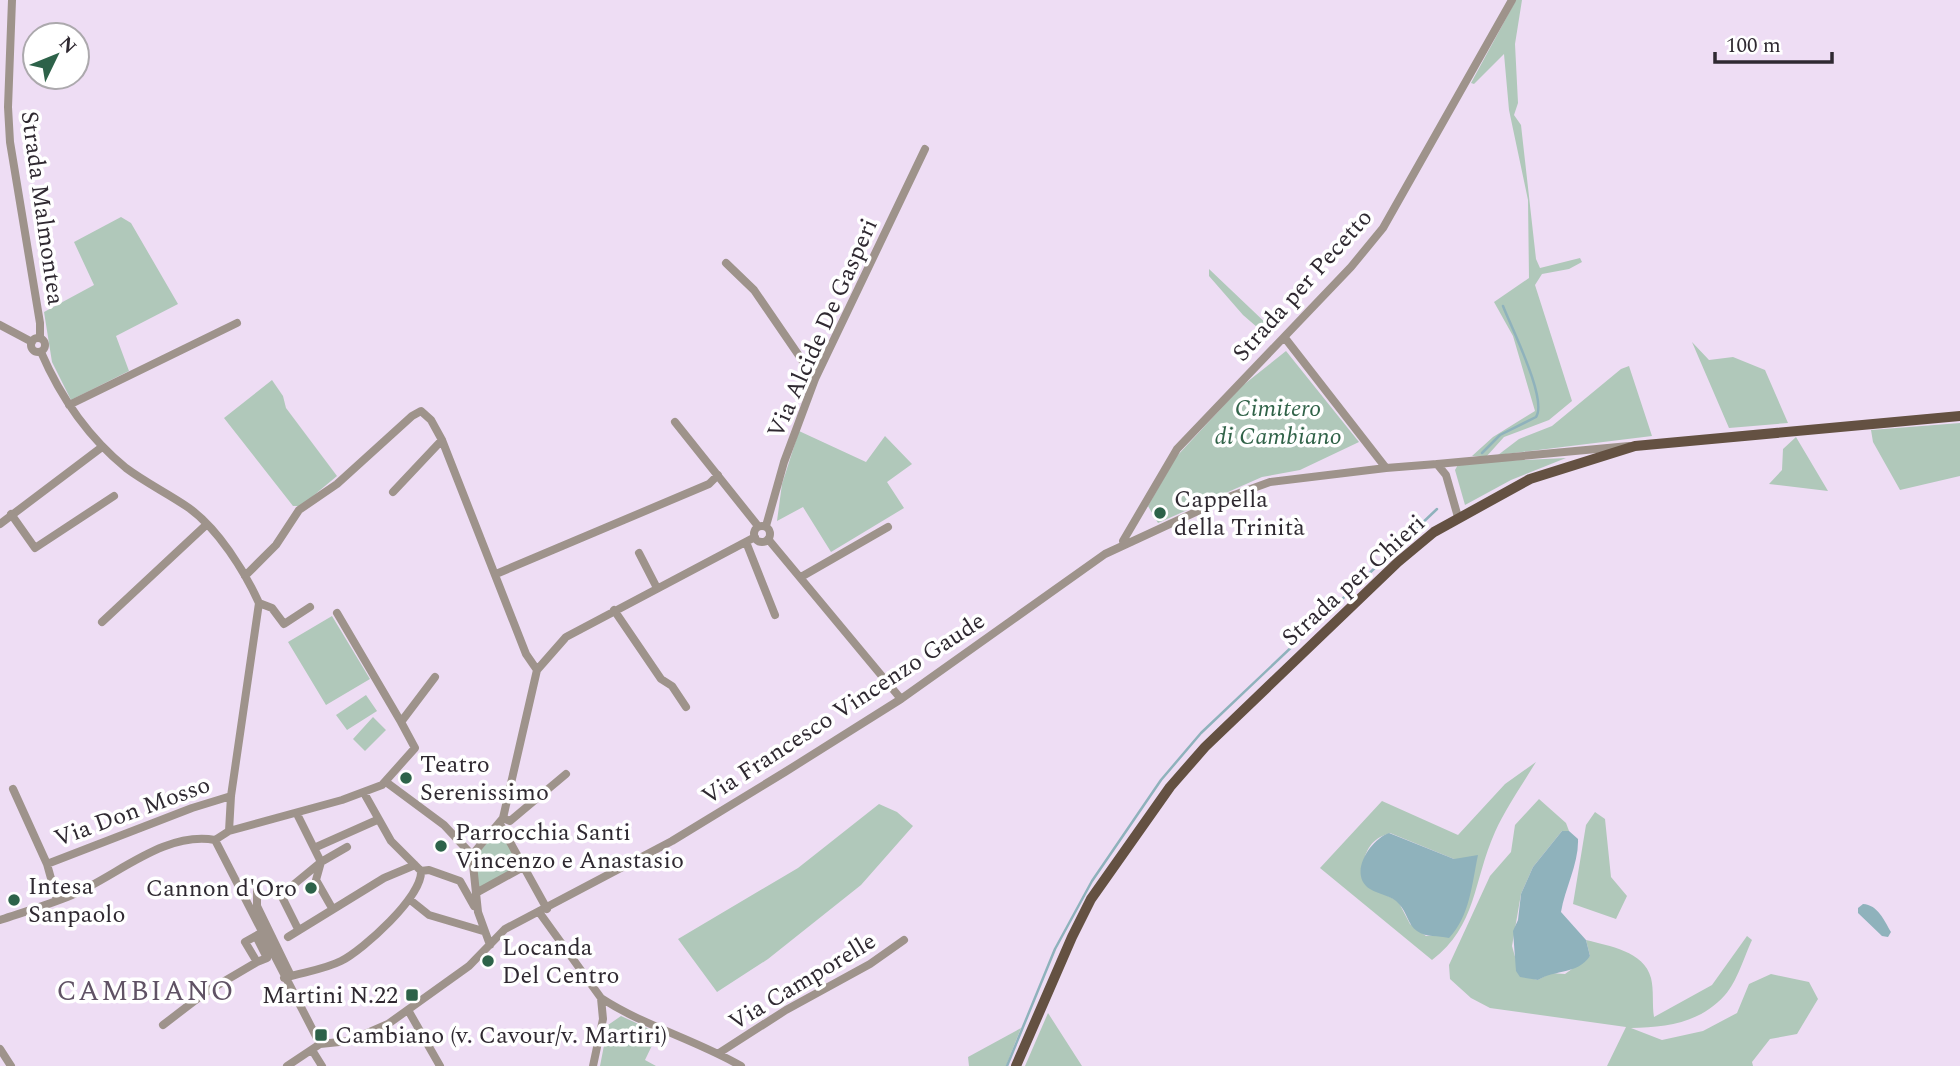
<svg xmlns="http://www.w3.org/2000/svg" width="1960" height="1066" viewBox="0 0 1960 1066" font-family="Spectral,serif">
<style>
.green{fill:#b0c8ba;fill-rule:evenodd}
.water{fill:#8fb2bc}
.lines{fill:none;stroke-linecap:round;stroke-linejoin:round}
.stream{stroke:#8fb2bc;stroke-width:2.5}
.minor{stroke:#9e938b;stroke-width:8}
.major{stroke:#645142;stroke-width:10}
.poi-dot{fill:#2d6249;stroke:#fff;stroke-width:2.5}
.labels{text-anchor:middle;stroke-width:7;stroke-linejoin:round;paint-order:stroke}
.street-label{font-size:24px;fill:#2f2931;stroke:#fff}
.park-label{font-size:24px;font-style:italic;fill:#306248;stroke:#fff}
.poi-label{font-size:24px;fill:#2f2931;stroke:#fff;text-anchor:start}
.quarter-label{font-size:28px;letter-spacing:2px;fill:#605265;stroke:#fff}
</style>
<rect width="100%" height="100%" fill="#eeddf4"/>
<!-- green -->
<path class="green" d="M1516,0H1522L1515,44L1518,103L1514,115L1521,125L1536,259L1540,268L1580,258L1582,262L1569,269L1542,274L1535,285L1572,401L1549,420L1504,437L1486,457L1472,456L1493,437L1535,411L1513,336L1494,302L1529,278L1528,200L1509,110L1504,54L1474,84L1471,83Z
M121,217L131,223L178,304L116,336L129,371L71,400L52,362L44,312L94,285L74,242Z
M1209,269L1271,328L1265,334L1243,315L1209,276Z
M1692,342L1709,360L1733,357L1765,370L1788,423L1729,428Z
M1286,351L1359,442L1300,470L1262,477L1158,523L1148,506L1176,457L1242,386Z
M1629,366L1652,436L1498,455L1519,439L1552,426L1621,369Z
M272,380L283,396L286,408L337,476L301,506H293L224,418Z
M1960,423V476L1900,490L1873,442L1871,430Z
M799,431L866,462L885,436L912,464L887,482L904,508L831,552L803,507L777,521L782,484Z
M1796,437L1828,491L1769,484L1782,470L1783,449Z
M1566,458L1511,480L1465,505L1455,470L1459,463Z
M332,616L370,679L326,705L288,642Z
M366,695L377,711L347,730L336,715Z
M373,717L386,730L365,751L353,739Z
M1536,762C1522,785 1506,808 1495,832C1473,881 1477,926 1432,960L1320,868L1382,801L1458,835L1505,784ZM1390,833L1454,859L1438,935L1426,936L1410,924L1398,901L1386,895L1362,868C1366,849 1371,839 1390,833Z
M1539,799L1566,823L1569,831H1562L1533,867L1521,894L1512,946L1517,964L1526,977L1538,980L1550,973L1565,974L1590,956L1586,940C1609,946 1644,951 1651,978C1654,990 1652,1005 1654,1017L1712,985L1747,936L1752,940C1744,957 1737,982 1725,995C1699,1024 1665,1027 1631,1028L1662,1040L1703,1031L1737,1013L1749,984L1771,974L1809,982L1818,999L1797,1034L1770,1039L1752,1062L1753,1066H1607L1626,1027L1490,1008L1471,998L1450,979L1449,965L1490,876L1511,852L1515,825Z
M879,804L897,812L913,826L861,885L768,959L717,992L678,939L798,868Z
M1595,812L1605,819L1611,877L1627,896L1616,919L1573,904L1586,825Z
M501,828L524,865L478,890L475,856Z
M1048,1013L1082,1066H1025Z
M621,1016L658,1033L645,1060L656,1066H600L608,1025Z
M1021,1028L1006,1066H969L968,1057Z"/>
<!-- water -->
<path class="water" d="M1562,831H1569L1578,839C1579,863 1565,888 1561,912L1586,940L1590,956C1577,975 1556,969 1538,980L1520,977L1516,971L1513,931L1518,920L1521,894L1533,867Z
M1389,833L1454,859L1478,855C1472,883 1470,916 1449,938C1438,935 1427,938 1417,931C1408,925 1407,912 1399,904C1392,895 1379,895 1370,889C1347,874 1371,839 1389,833Z
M1863,904C1878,905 1884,920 1891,932L1888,937L1882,936L1858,913V908Z"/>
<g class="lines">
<!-- stream -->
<path class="stream" d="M1482,453L1500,435L1536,417C1548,400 1511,327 1503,306
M1007,1066L1055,949L1092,881L1161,780L1201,733L1437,509"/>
<!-- minor -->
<path class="minor" d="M12,0L8,107L10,142L40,323V338
M726,263L754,290L815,379
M0,325L32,342
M31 345a7 7 0 1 1 14 0a7 7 0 1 1-14 0Z
M1285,338L1386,468L1437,464L1446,475L1458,517
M41,352C60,396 88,437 126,468C146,483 169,494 189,508C218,529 244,570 259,603L231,796L229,831L215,840
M69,405L237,323
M675,422L758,526
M1437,464L1629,446
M393,492L442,440
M11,514L35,548L114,496
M0,524L102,447
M754 534a8 8 0 1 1 16 0a8 8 0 1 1-16 0Z
M766,526L784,462L815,379L925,149
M768,539L901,699
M746,542L775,615
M1124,545L1123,541L1177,449L1351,267L1383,228L1512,0
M639,553L657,588
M496,574L709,484L718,475
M245,576L276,545L299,510L337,484L412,416L421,411L431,420L442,440L526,654L537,670
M801,577L888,527
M259,603L272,608L284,624L310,607
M614,610L661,679L672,686L686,707
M337,613L401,722
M102,622L206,525
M386,782L444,825L472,855
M13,789L47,864L57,900
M297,814L321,862L316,880L332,908
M503,818L510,821L566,774
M500,824L547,909
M229,831L342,800L382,785L415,748L401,722L435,677
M215,840L320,1044
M314,848L377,820
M47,864L192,808L231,796
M421,871L429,870L460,881L474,906
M257,889V906L291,976
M476,893L525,866
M409,899L429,915L483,931
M539,912L601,998L603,1019L593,1066
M0,920C24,912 48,905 72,895C117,876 164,831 215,840
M298,929L281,895L321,862L347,847
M256,936L267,958L257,962L245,942L261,933
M288,937L384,878L415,865
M490,945L478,912L472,855L503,818L537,670L566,637L755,537
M284,978C303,972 323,970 341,961C363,950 423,896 421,871L391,841L364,793
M601,998C644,1026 696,1040 741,1066
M408,1010L440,1066
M163,1025L206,992L257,962
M320,1044L349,1041L388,1024L469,966L505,929L672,841L785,772L901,699L1105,554L1226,498L1270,482L1386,468
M0,1049L11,1066
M312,1050L322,1066
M719,1053L786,1010L870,964L904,940
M287,1066L320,1044"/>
<!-- major -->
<path class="major" d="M1016,1066L1072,937L1091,899L1170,787L1205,747L1398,562L1434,532L1530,479L1635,446L1960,416"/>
</g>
<!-- markers -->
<g class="poi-dot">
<circle cx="1160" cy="513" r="7"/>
<circle cx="406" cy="778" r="7"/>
<circle cx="441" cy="846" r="7"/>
<circle cx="311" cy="888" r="7"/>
<circle cx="14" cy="900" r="7"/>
<circle cx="488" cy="961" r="7"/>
<rect x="405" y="988" width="14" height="14" rx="3.5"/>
<rect x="314" y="1028" width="14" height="14" rx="3.5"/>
</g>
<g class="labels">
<!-- street labels -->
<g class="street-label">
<text transform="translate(43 208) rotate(82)" y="8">Strada Malmontea</text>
<text transform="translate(1302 285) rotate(-48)" y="8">Strada per Pecetto</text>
<text transform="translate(822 328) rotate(-66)" y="8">Via Alcide De Gasperi</text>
<text transform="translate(1353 580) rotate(-42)" y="8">Strada per Chieri</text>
<text transform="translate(843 708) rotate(-33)" y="8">Via Francesco Vincenzo Gaude</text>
<text transform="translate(132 811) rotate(-20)" y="8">Via Don Mosso</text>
<text transform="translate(802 981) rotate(-31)" y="8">Via Camporelle</text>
</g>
<!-- park labels -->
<g class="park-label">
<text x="1278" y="416">Cimitero<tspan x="1278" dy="28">di Cambiano</tspan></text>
</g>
<!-- poi labels -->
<g class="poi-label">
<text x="1174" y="507">Cappella<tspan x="1174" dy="28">della Trinità</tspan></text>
<text x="420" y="772">Teatro<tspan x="420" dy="28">Serenissimo</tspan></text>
<text x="455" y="840">Parrocchia Santi<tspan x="455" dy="28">Vincenzo e Anastasio</tspan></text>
<text x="28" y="894">Intesa<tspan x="28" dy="28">Sanpaolo</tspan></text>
<text x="297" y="896" text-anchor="end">Cannon d'Oro</text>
<text x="502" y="955">Locanda<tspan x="502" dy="28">Del Centro</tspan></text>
<text x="398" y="1003" text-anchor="end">Martini N.22</text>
<text x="335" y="1043">Cambiano (v. Cavour/v. Martiri)</text>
</g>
<!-- quarter labels -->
<g class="quarter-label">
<text x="146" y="1000">CAMBIANO</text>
</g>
</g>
<!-- north arrow -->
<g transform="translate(56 56) rotate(47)"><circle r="33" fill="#ffffff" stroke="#aca9ad" stroke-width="2"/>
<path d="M0-5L12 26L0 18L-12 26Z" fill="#2d6249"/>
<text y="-10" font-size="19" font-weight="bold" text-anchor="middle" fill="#2f2931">N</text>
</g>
<!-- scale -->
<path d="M1715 52v10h117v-10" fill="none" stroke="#2f2931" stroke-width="3.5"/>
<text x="1726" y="52" font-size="21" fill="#2f2931" stroke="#ffffff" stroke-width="5" paint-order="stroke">100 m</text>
</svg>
